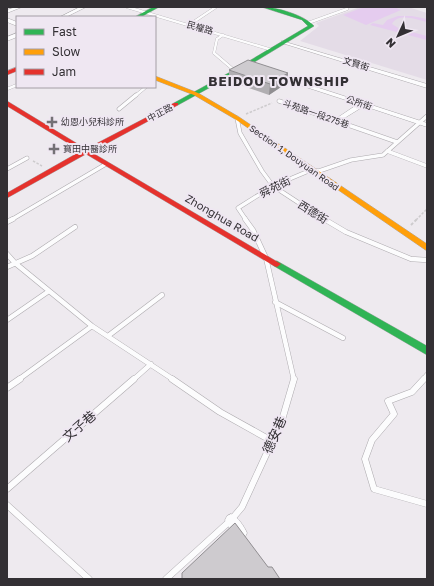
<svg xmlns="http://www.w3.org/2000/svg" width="434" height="586" viewBox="0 0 434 586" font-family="'Golos Text','Noto Sans TC',sans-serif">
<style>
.built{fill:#e4dce7}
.green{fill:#e5ccef}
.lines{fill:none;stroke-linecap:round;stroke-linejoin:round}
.lane-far3-casing{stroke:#adaaae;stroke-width:3}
.lane-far2-casing{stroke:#adaaae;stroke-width:4.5}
.lane-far1-casing{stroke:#adaaae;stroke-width:5.5}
.lane-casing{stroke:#adaaae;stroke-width:7}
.street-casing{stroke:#adaaae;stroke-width:1}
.fast-casing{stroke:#adaaae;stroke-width:1}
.slow-casing{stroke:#adaaae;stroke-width:1}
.jam-casing{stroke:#adaaae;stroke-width:1}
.path-far1{stroke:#cdcbcd;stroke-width:1.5;stroke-dasharray:2.5 1.5;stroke-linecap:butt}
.path{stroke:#cdcbcd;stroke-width:2;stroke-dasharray:3 2;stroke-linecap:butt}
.lane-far3{stroke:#fcfcfd;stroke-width:2.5}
.lane-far2{stroke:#fcfcfd;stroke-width:3.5}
.lane-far1{stroke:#fcfcfd;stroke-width:4.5}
.lane{stroke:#fcfcfd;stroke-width:6}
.street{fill:#fcfcfd;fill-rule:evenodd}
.fast{fill:#30b455;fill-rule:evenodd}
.slow{fill:#ff9f0a;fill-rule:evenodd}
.jam{fill:#e5322d;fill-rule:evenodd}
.wall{fill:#b1afb2}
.shaded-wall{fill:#908e91}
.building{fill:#cecbcf;stroke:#908e91}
.poi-dot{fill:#747175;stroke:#efe7f2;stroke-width:1.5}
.labels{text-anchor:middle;stroke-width:4;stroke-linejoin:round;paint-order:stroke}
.far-street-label{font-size:9px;fill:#333034;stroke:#efe7f2}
.far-poi-label{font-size:9px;fill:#333034;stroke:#efe7f2;text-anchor:start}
.street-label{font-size:11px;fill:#333034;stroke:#efe7f2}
.far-district-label{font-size:13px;font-weight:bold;letter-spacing:1px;fill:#333034;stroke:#efe7f2}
.near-street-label{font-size:13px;fill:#333034;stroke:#efe7f2}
</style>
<rect width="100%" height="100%" fill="#eeeaef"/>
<!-- built -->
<path class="built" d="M360,7H408L427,13V80L300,41L319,26L316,23Z"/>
<!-- green -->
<path class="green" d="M364,7H394L401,10L366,25L343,15Z
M398,16H412L427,19V22C417,20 398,12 392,24L400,29L427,36V40L370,25L373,23L383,25L387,20Z"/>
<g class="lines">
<defs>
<path id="lane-far3" d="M127,7L272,50
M308,23L347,9
M189,25L216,7
M223,35L217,39L214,53L235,71
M7,89L17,85
M135,96L146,87"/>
<path id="lane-far2" d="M279,101L397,142
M119,109L136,95
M237,118L240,133L262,171L273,186L325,220
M387,151L427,166
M7,169L27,158
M11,220L106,164
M246,220L238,208L273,186L311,170L319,171L351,160L383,155L427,116"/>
<path id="lane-far1" d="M245,219L253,230L266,258L294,380
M324,219L346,232L411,259L427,260
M7,222L13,219
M7,254L15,263L92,326L174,380
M7,267L32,256L75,227
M275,302L343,338
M7,320L49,291
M108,336L162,295
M18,380L92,326
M133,380L151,364
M423,380L427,375"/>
<path id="lane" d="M172,379L220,412L272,441
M424,379L412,392L388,401L394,414L372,440L365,459L374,489L427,504
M7,388L20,379
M7,489L134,379
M7,505L89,579
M166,579L231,520L242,507L282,420L294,379"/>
<path id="street" d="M16,7H22L7,13V10Z
M80,7H86L66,17H60Z
M7,18L17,22V26L7,22Z
M17,33V37L7,41V37Z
M282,41L427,84V88L282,43Z
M275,75H279L427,123V127L364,106L338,122H334V120L358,104L275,77Z
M231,514C238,517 244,526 247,533L245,537L241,539C234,536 228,527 225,520L227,516Z"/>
<path id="fast" d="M153,7H159L141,17H135Z
M262,7C277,7 304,15 314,26L238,72L178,105H174V103L234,70L308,26L302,20Z
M277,261L427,346V355L274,266L273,264L274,262Z"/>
<path id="slow" d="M155,76L198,93L239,117L427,244V251L235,119L194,95L155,80Z"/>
<path id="jam" d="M17,67V71L7,75V71Z
M7,101L86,149L174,103H178V105L91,152L281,264L277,267L274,266L86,154L7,198V193L81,151L7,106Z"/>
</defs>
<!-- lane-far3 casing -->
<use href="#lane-far3" class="lane-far3-casing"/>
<!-- lane-far2 casing -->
<use href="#lane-far2" class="lane-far2-casing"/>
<!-- lane-far1 casing -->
<use href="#lane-far1" class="lane-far1-casing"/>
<!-- lane casing -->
<use href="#lane" class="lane-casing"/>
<!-- street casing -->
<use href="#street" class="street-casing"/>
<!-- fast casing -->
<use href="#fast" class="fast-casing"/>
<!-- slow casing -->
<use href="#slow" class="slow-casing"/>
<!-- jam casing -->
<use href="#jam" class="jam-casing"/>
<!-- path-far1 -->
<path class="path-far1" d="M246,114L272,103
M33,161L42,166
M416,220L427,209"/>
<!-- path -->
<path class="path" d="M411,225L417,219"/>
<!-- lane-far3 -->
<use href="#lane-far3" class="lane-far3"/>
<!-- lane-far2 -->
<use href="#lane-far2" class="lane-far2"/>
<!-- lane-far1 -->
<use href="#lane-far1" class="lane-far1"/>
<!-- lane -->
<use href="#lane" class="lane"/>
<!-- street -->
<use href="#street" class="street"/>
<!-- fast -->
<use href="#fast" class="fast"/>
<!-- slow -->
<use href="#slow" class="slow"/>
<!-- jam -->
<use href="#jam" class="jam"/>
</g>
<!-- wall -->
<path class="wall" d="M229,70L288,73L287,83L269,95L229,81Z"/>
<!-- shaded-wall -->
<path class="shaded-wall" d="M288,73L287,83L269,95L270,84Z"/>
<!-- building -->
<path class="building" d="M248,60L288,73L270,84L229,70Z
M235,523L268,567H272L280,579H182V573Z"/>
<!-- markers -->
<g class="poi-dot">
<path d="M50 116h4v4h4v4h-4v4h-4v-4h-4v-4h4z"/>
<path d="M52 143h4v4h4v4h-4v4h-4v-4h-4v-4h4z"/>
</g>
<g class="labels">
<!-- far-street labels -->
<g class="far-street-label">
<text transform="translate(200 28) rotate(16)" y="3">民權路</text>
<text transform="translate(356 64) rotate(17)" y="3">文賢街</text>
<text transform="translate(359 103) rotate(18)" y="3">公所街</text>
<text transform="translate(160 113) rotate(-28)" y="3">中正路</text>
<text transform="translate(316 114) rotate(19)" y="3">斗苑路一段275巷</text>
<text transform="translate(294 158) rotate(35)" y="3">Section 1, Douyuan Road</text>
</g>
<!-- far-poi labels -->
<g class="far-poi-label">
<text x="61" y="125">幼恩小兒科診所</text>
<text x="63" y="152">寶田中醫診所</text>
</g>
<!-- street labels -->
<g class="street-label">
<text transform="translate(275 187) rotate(-27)" y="4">舜苑街</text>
<text transform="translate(313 212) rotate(32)" y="4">西德街</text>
<text transform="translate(222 218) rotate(30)" y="4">Zhonghua Road</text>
</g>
<!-- far-district labels -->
<g class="far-district-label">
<text x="279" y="86">BEIDOU TOWNSHIP</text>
</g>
<!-- near-street labels -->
<g class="near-street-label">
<text transform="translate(79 426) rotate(-41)" y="5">文子巷</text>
<text transform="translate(274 435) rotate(-66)" y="5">德安巷</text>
</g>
</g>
<!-- border -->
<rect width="434" height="586" fill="none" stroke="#333034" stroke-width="16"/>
<!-- legend -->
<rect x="16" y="16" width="140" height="72" fill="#efe7f2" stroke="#a49ea6"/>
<rect x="24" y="29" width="20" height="6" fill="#30b455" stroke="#a49ea6"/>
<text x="52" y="36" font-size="12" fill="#333034">Fast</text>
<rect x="24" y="49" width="20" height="6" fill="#ff9f0a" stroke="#a49ea6"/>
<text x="52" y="56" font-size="12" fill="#333034">Slow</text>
<rect x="24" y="69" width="20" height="6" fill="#e5322d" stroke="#a49ea6"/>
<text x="52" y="76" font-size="12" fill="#333034">Jam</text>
<!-- north arrow -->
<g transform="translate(398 36) rotate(226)" stroke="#efe7f2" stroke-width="3" paint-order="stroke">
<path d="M0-3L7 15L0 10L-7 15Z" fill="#333034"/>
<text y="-6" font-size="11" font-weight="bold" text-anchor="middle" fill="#333034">N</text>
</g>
</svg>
